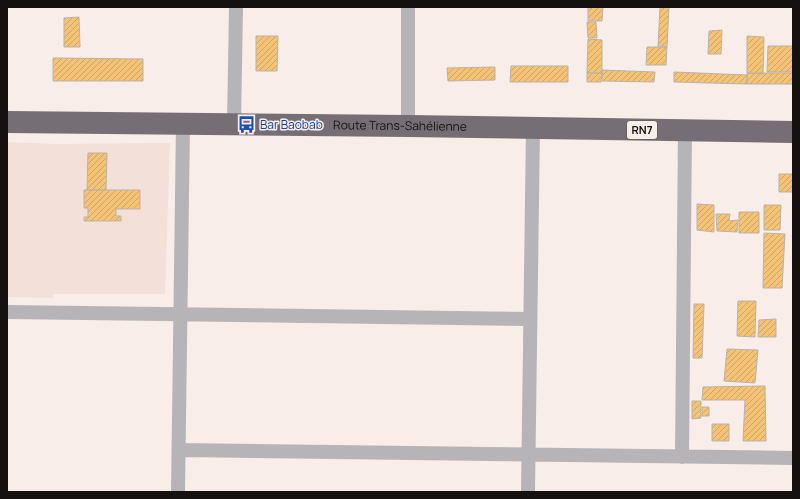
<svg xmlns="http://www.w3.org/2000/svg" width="800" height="499" viewBox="0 0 800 499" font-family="Manrope,sans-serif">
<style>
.built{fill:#f2e0d9}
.building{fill:url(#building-hatch);stroke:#b9b3ab}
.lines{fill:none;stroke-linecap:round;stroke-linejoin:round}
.street{stroke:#b7b4b7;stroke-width:14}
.highway{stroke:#756f75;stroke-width:22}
.labels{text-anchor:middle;stroke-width:3;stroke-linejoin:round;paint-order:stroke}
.shield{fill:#f8ede9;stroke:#595351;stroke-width:1}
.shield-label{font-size:11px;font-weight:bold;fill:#151110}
.transit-label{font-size:12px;fill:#164399;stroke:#f8ede9;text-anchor:start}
.street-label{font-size:12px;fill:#151110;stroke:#f8ede9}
</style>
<defs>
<pattern id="building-hatch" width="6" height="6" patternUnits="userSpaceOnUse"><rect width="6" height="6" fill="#f5c376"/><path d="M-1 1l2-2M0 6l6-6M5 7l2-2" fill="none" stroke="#d1a665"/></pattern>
</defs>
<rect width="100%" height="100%" fill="#f8ede9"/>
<!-- built -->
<path class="built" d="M7,142L56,144L170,143L165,294H53V298L7,297Z"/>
<!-- building -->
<path class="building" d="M588,7H603L602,21H588Z
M660,7H669L667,47H658Z
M79,17L80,47H64V18Z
M587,22H596L597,38H588Z
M722,30L721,54H708L709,31Z
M256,36H278L277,71H256Z
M747,36L764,37L763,74L747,73Z
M588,39L602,40V73H587Z
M768,46H793V72H767Z
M647,47H667L666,65H646Z
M53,58L143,59V81H53Z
M511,66H568V82H510Z
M495,67V80L448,81L447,68Z
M602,70L655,72L654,82L602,81Z
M674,72L747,75V84L674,82Z
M587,73H602L601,82H587Z
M747,73H793V84H747Z
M88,153H107L106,190H87Z
M779,174H793V192H779Z
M84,190H140V209H116V216H121V221H84V217H88V208H84Z
M697,204L714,205V232L697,230Z
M764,205H781L780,230H764Z
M739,212H759V233H739Z
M716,214H730L729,221L738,220L737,232L717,231Z
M764,233L785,234L782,288H763Z
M738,301H756L755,337L737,336Z
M694,304H704L702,358H693Z
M776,319V337H758L759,320Z
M727,349L758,350L755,383L724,381Z
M765,386L766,441H743L745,400H702L703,387Z
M692,401H701V418L692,419Z
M702,407H709V416H702Z
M712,424H729V441H712Z"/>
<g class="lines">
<!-- street -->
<path class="street" d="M234,124L236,7
M408,126V7
M7,312L530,319
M179,450L793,458
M682,457L685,130
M178,492L183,124
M528,492L533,128"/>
<!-- highway -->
<path class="highway" id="s1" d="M7,122L408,126L793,132"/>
</g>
<!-- icons -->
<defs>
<symbol id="bus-bare" viewBox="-9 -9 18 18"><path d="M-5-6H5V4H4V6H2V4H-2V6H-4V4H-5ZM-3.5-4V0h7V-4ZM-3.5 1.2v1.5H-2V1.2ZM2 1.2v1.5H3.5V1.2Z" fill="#1a4fb4" stroke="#f8ede9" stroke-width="2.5" paint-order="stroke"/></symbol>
</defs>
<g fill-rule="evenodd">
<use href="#bus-bare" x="234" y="112" width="25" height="25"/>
</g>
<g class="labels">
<!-- shield labels -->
<rect class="shield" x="627" y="121" width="30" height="18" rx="3"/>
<g class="shield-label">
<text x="642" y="134">RN7</text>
</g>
<!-- transit labels -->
<g class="transit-label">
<text x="260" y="129">Bar Baobab</text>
</g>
<!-- street labels -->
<g class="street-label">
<text dy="4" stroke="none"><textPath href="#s1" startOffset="393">Route Trans-Sahélienne</textPath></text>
</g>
</g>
<!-- border -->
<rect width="800" height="499" fill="none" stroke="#151110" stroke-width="16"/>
</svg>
